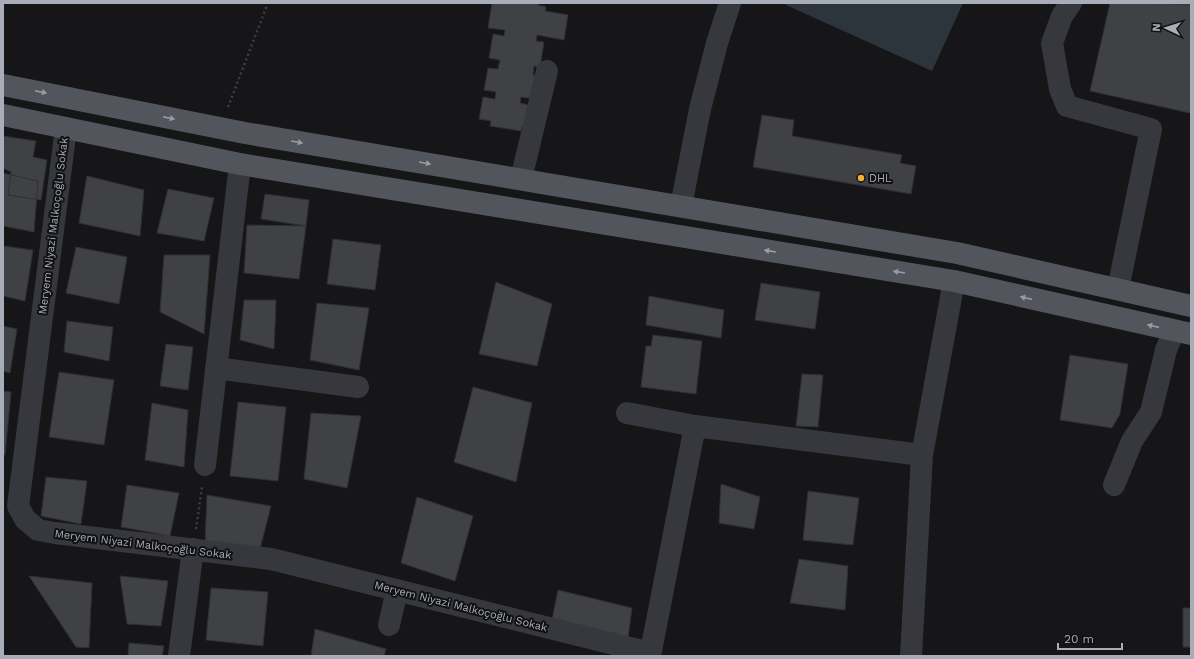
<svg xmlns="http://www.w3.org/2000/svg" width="1194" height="659" viewBox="0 0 1194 659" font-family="'Work Sans',sans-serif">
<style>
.water{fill:#2c353c}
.building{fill:#404145;stroke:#303034}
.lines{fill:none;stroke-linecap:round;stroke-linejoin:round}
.path{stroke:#3d3f44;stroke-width:2.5;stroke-dasharray:2 3;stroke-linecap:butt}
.minor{stroke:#37383d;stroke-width:22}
.major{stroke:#53555c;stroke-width:22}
.oneway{fill:#979ba6}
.poi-dot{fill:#f2b134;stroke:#111113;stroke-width:1.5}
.labels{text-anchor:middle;stroke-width:4;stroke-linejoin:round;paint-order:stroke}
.poi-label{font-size:11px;fill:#a8adb8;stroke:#111113;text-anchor:start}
.street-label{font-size:11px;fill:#a8adb8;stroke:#111113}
</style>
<rect width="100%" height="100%" fill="#161618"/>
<!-- water -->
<path class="water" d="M787,3H963L932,71L786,5Z"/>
<!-- building -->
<path class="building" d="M492,3H539L538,5L546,7L545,11L568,15L564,40L537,35L536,41L544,42L540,67L534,66L533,75L538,76L535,99L521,97L520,103L534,106L530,127L522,126L521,131L490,126L491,121L479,119L483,97L495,99L496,92L484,90L488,68L498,69L500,60L489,58L493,34L504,36L505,30L488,28Z
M1110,3L1191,4V109L1190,113L1090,91Z
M762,115L794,120L792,136L902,155L900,163L916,166L911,194L753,167Z
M3,136L36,141L33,157L47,160L41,200L8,195L11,172L3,168Z
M3,173L38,181L34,232L3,226Z
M87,176L144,190L140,236L79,223Z
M168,189L214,198L204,241L157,233Z
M265,194L309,200L306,226L261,219Z
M247,225L306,226L299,279L244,273Z
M333,239L381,245L375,290L327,284Z
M3,246L33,250L25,301L3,296Z
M76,247L127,257L119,304L66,293Z
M164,255H210L204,334L160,312Z
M496,282L552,304L537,366L479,354Z
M761,283L820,292L815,329L755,320Z
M649,296L724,310L721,338L646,325Z
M244,300H276L274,349L240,340Z
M317,303L369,308L359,370L310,360Z
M67,321L113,327L109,361L64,352Z
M3,326L17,329L10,373L3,371Z
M653,335L702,341L696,394L641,387L646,346H651Z
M166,344L193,347L188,390L160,386Z
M1070,355L1128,364L1120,414L1112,428L1060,420Z
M59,372L114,380L104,445L49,437Z
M802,374L823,375L818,427L796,426Z
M473,387L532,403L516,482L454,462Z
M3,391L11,392L5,455H3Z
M238,402L286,407L278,481L230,476Z
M152,403L188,410L184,467L145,460Z
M311,413L361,416L347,488L304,479Z
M46,477L87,481L81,524L41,516Z
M721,484L760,497L754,529L719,523Z
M127,485L179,493L170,536L121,527Z
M808,491L859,498L853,545L803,540Z
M207,495L271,506L259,553L205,544Z
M417,497L473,516L455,581L401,563Z
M799,559L848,566L845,610L790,603Z
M29,576L92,583L89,648L76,647Z
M120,576L168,581L161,626L127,624Z
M211,588L268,592L263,646L206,640Z
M558,590L632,608L628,638L552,620Z
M1183,608H1191V647H1183Z
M315,629L386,649L384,656H311Z
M129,643L164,646L162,656H128Z"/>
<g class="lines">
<!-- path -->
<path class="path" d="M228,107L266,8V3
M196,529L202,487"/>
<!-- minor -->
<path class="minor" d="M1071,3L1062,16L1052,43L1060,89L1067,106L1151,129L1118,289
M66,128L18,506L25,519L38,530L55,533L271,559L650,653
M521,179L547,71
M681,206L700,109L717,43L730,3
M216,368L358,387
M627,413L695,426L922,455
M205,465L240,164
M1114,485L1132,441L1151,412L1166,350L1174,331
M389,625L397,590
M179,656L193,549
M650,656L695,426
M911,656L922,455L954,281"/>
<!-- major -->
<path class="major" d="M3,85L245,133L957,253L1191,306
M3,115L240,164L954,281L1191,334"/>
</g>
<!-- one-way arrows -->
<defs><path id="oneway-solid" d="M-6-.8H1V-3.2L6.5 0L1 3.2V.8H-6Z"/></defs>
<g class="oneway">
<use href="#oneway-solid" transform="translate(41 92) rotate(11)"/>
<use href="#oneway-solid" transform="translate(169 118) rotate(11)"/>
<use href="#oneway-solid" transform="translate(297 142) rotate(10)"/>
<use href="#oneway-solid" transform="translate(425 163) rotate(10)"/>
<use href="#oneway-solid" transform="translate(770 251) rotate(-171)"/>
<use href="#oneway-solid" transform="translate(899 272) rotate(-171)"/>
<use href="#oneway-solid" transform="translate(1026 298) rotate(-167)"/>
<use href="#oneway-solid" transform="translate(1153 326) rotate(-167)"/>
</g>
<!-- markers -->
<circle class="poi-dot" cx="861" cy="178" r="4"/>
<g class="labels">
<!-- poi labels -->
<g class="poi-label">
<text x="869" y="182">DHL</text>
</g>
<!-- street labels -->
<g class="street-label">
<text transform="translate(53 226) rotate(-83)" y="4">Meryem Niyazi Malkoçoğlu Sokak</text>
<text transform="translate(143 544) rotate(7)" y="4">Meryem Niyazi Malkoçoğlu Sokak</text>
<text transform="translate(461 606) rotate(14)" y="4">Meryem Niyazi Malkoçoğlu Sokak</text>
</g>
</g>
<!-- border -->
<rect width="1194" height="659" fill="none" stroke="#a8adb8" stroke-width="8"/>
<!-- north arrow -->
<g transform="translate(1166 28) rotate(274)" stroke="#111113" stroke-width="3" paint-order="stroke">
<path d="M0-3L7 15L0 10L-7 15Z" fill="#a8adb8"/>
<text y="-6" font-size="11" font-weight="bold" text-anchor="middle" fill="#a8adb8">N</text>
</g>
<!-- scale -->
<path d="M1058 643v6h64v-6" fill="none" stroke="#a8adb8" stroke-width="2"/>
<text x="1064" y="643" font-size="12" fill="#a8adb8" stroke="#111113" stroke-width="3" paint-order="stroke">20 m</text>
</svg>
